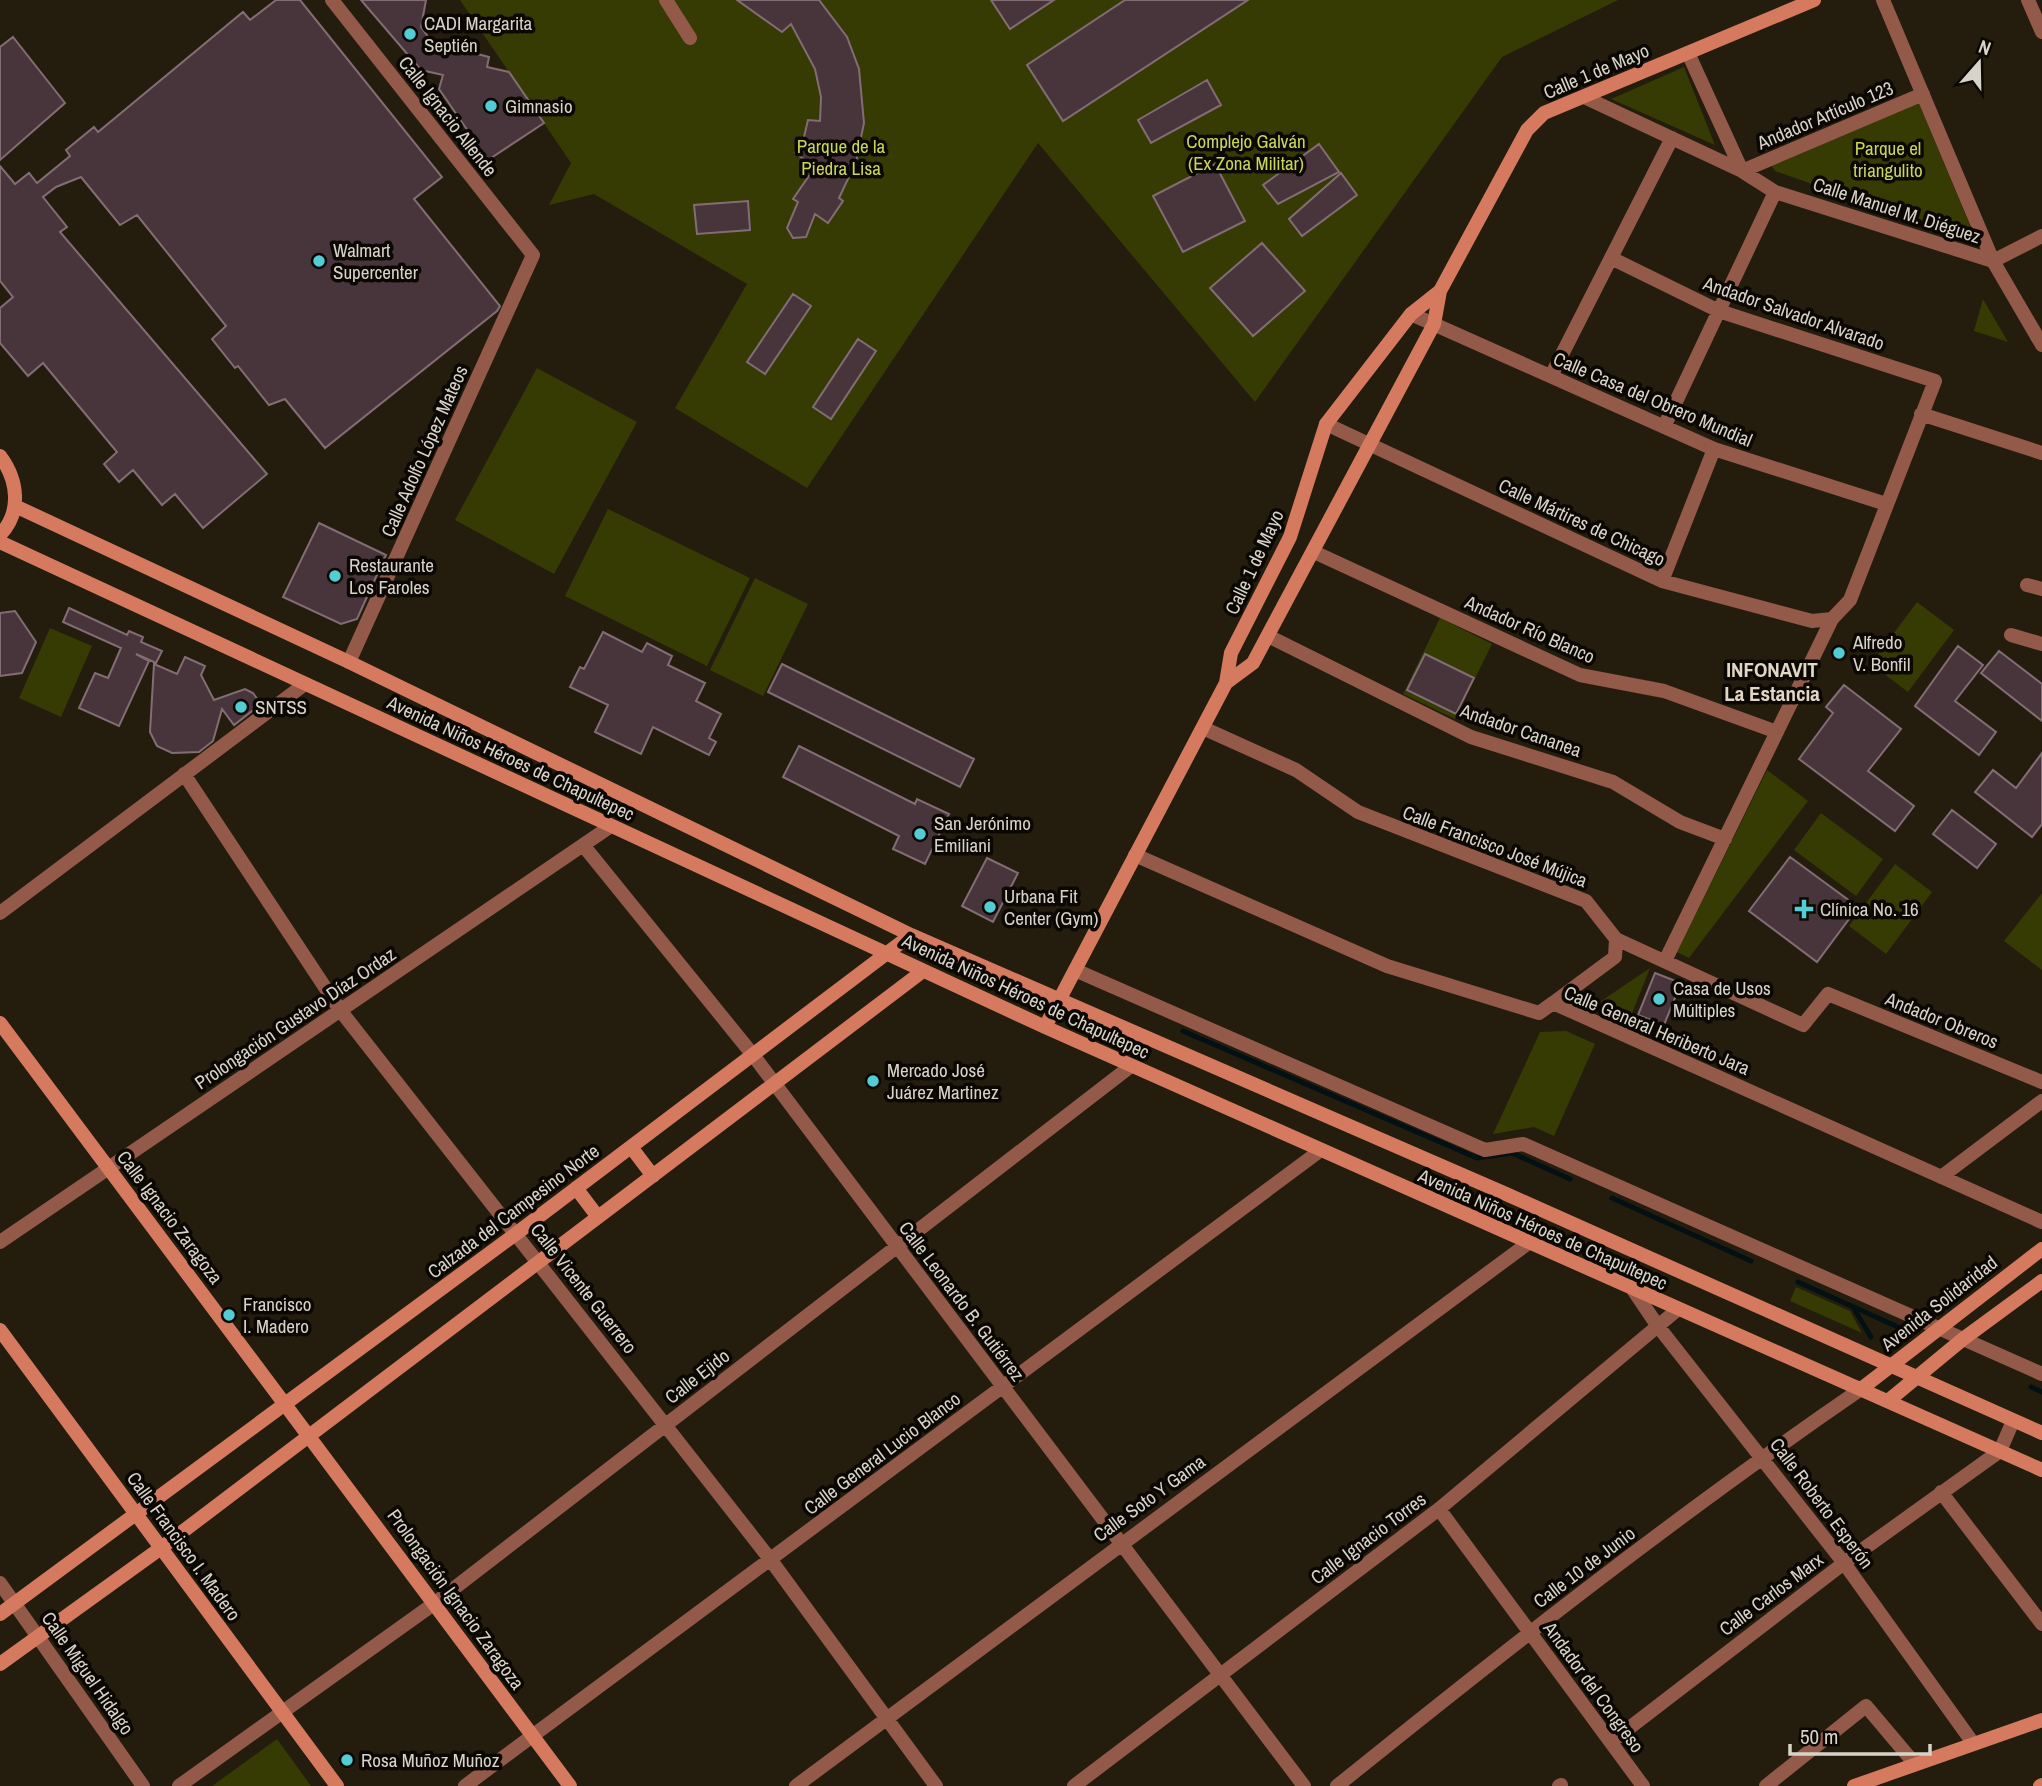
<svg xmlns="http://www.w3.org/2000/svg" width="2042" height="1786" viewBox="0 0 2042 1786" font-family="'Archivo Narrow',sans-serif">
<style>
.green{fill:#363a03}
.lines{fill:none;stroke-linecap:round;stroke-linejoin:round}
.stream{stroke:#031115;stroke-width:5}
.building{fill:#48353b;stroke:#836d74;stroke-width:2}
.street{stroke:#935949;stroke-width:14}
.secondary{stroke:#d67a5f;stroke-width:14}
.poi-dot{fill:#52ccd5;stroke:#0b0803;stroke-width:2.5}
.labels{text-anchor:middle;stroke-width:7;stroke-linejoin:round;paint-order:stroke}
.poi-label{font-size:19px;fill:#d8d3c9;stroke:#0b0803;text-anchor:start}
.street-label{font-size:19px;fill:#d8d3c9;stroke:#0b0803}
.park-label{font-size:19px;fill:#cad659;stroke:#0b0803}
.neighbourhood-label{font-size:21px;font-weight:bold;fill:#e1d6c3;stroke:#0b0803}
</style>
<rect width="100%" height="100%" fill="#241d0e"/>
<!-- green -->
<path class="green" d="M460,0H1618L1502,57L1255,402L1038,143L807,488L675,408L747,284L594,194L549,205L571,163Z
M1684,67L1715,145L1611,99Z
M1915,94L1977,242L1775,171L1764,156Z
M1983,299L2008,342L1974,331Z
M537,368L637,422L554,574L455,520Z
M608,509L750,578L707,666L565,596Z
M755,578L808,604L763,696L710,670Z
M1917,602L1954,630L1908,692L1871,664Z
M1440,618L1492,644L1455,719L1403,694Z
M50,628L92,646L61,717L19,698Z
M1767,770L1808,801L1689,958L1677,952Z
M1821,813L1883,859L1856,896L1794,850Z
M1895,864L1932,892L1886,954L1849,926Z
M2042,893V970L2004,941Z
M1650,968L1629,1021L1594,1006Z
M1566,1031L1595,1044L1554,1136L1534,1127L1493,1134L1540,1032Z
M1796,1287L1850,1311L1862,1333L1790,1301Z
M277,1739L311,1786H212Z"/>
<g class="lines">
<!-- stream -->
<path class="stream" d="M1183,1031L1477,1158L1512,1153L1570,1179
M1612,1198L1751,1261
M1798,1282L1907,1331
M1853,1307L1871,1337
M2031,1387L2042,1392"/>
</g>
<!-- building -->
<path class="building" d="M276,0H300L442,177L414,199L500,306L497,311L325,448L285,399L269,405L238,366L235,368L212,339L226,326L137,215L120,225L81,177L56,187L43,197L67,227L60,232L267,474L203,528L175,494L162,505L133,470L119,482L104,464L117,452L43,363L28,376L0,343V308L13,297L0,281V166L15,184L29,173L37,183L70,156L66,150L94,127L98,132L243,12L250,20Z
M361,0H426L421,27L432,42L489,57L487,67L509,72L544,123L488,160L439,89L443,75L421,70Z
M737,0H819L847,37L859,69L864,123L856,162L839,198L843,201L828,223L815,214L806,237L793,238L787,228L798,202L793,199L815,167L795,153L804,137L808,120L820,121L821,97L815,69L791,24L782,32Z
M991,0H1054L1010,29Z
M1125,0H1248L1063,121L1027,65Z
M13,37L65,103L0,160V47Z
M1207,80L1221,105L1151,143L1138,120Z
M1319,144L1339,172L1278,204L1263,185Z
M1215,164L1245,221L1183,252L1153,196Z
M1341,173L1357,195L1302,236L1289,219Z
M748,201L750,230L697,234L694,205Z
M1262,243L1305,291L1253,336L1210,288Z
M793,294L811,306L765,374L747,362Z
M858,339L876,351L831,419L813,407Z
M319,523L386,555L357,619L341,624L283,597Z
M69,608L127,635L129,631L143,637L141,642L162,651L156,663L136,654L149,661L119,726L79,708L95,673L108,678L121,648L63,622Z
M15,611L36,642L22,673L0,676V613Z
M603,632L642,652L647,643L672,656L668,665L705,683L696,701L721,714L709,738L716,742L709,755L653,727L641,754L595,732L608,705L570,687L580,667L584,669Z
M1958,646L1983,665L1955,701L1996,732L1979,755L1915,706Z
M1999,651L2042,684V721L1981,673Z
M1425,654L1474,678L1456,714L1407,690Z
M185,657L205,666L201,675L214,700L245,689L253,693L261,704L234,725L222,709L213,741L199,752L172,753L157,746L150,732L154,664L177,674Z
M782,664L974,759L960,787L768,692Z
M1844,685L1901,729L1868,771L1914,806L1895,831L1799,759L1833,713L1826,707Z
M799,746L915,804L917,799L949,814L925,864L893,849L899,836L783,777Z
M2042,753V824L2032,837L1975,792L1993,770L2016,788Z
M1952,810L1996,844L1977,868L1933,834Z
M1790,857L1858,907L1817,962L1749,911Z
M987,858L1018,873L993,922L962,906Z
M1655,973L1681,983L1664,1025L1638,1015Z"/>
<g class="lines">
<!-- street -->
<path class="street" d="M332,0L533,255L349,662
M666,0L690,38
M1883,0L1993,261L2042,236
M2028,0L2042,32
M1688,53L1742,171L1923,94
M1584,97L1742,171L1775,192L1993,261L2042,345
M1611,258L1719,311L1935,381L1850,600L1832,619L1665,961
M1411,314L1714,449L1886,504
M1551,376L1672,138
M1921,414L2042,453
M1326,424L1662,581L1812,621L1832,619
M1664,427L1775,192
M1314,552L1580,675L1664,691L1777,732
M1662,581L1714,449
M2027,585L2042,589
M2011,635L2042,644
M1268,636L1471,737L1613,782L1680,822L1725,839
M1203,728L1296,770L1358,812L1586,901L1616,939L1803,1025L1828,994L2042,1082
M184,774L340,1010L770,1559L936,1786
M583,845L753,1055L1304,1786
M1135,855L1387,966L1539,1013L1553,1003L2042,1222
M0,913L305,684
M1075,970L1485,1150L1523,1144L2042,1374
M1553,1003L1615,957L1616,939
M1941,1177L2042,1101
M0,1242L611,826
M1634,1291L1657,1325L1844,1563L1973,1743
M1941,1492L2042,1624
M1439,1509L1643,1786
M0,1583L143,1786
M1611,1742L1844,1563L2000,1451L2013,1421
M179,1786L435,1603L1131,1066
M465,1786L1321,1150
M796,1786L1527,1244
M1074,1786L1439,1509L1677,1310
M1337,1786C1508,1648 1680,1513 1861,1389
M1559,1786L1561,1785
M1766,1786L1866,1706L1915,1764"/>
<!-- secondary -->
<path class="secondary" d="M0,456C18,480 22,512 0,535
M15,506L349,662L911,935L1506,1194L2042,1433
M0,542L1045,1027L2042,1470
M1226,683L1253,663L1434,324L1440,291L1527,130L1544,113L1814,0
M0,1023L570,1786
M1045,1027L1226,683L1231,653L1290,537L1326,424L1411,314L1440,291
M631,1147L653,1176
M576,1188L598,1217
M0,1330L337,1786
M1861,1389L2042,1249
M1888,1401L1963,1339L2042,1281
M0,1614L517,1233L911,935
M0,1664L161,1548L923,971
M1854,1786L2042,1720
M2040,1786L2042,1785"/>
</g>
<!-- markers -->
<g class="poi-dot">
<circle cx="410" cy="34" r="7"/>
<circle cx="491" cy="106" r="7"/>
<circle cx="319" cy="261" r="7"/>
<circle cx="335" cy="576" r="7"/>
<circle cx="1839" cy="653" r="7"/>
<circle cx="241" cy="707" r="7"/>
<circle cx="920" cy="834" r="7"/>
<circle cx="990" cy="907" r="7"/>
<path d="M1800.5 898.5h7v7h7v7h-7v7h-7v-7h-7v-7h7z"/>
<circle cx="1659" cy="999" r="7"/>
<circle cx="873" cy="1081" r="7"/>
<circle cx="229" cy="1315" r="7"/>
<circle cx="347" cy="1760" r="7"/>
</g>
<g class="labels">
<!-- poi labels -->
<g class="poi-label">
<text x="424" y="30">CADI Margarita<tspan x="424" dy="22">Septién</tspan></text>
<text x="505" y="113">Gimnasio</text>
<text x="333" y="257">Walmart<tspan x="333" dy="22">Supercenter</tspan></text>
<text x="349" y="572">Restaurante<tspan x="349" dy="22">Los Faroles</tspan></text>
<text x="1853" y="649">Alfredo<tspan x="1853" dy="22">V. Bonfil</tspan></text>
<text x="255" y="714">SNTSS</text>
<text x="934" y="830">San Jerónimo<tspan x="934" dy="22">Emiliani</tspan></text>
<text x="1004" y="903">Urbana Fit<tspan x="1004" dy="22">Center (Gym)</tspan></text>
<text x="1820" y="916">Clínica No. 16</text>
<text x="1673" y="995">Casa de Usos<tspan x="1673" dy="22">Múltiples</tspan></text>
<text x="887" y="1077">Mercado José<tspan x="887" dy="22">Juárez Martinez</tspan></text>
<text x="243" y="1311">Francisco<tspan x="243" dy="22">I. Madero</tspan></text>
<text x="361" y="1767">Rosa Muñoz Muñoz</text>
</g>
<!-- street labels -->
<g class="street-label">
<text transform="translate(1596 71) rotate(-23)" y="7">Calle 1 de Mayo</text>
<text transform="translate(1825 115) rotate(-23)" y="7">Andador Artículo 123</text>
<text transform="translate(448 116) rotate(52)" y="7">Calle Ignacio Allende</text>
<text transform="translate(1897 210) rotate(18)" y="7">Calle Manuel M. Diéguez</text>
<text transform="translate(1794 313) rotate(19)" y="7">Andador Salvador Alvarado</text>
<text transform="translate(1653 399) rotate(23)" y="7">Calle Casa del Obrero Mundial</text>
<text transform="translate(424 451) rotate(-66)" y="7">Calle Adolfo López Mateos</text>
<text transform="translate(1582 522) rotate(25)" y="7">Calle Mártires de Chicago</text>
<text transform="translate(1254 562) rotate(-65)" y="7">Calle 1 de Mayo</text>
<text transform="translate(1530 629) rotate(24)" y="7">Andador Río Blanco</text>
<text transform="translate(1521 730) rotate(19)" y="7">Andador Cananea</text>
<text transform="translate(511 758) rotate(25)" y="7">Avenida Niños Héroes de Chapultepec</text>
<text transform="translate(1495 846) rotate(21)" y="7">Calle Francisco José Mújica</text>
<text transform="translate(1026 996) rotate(25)" y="7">Avenida Niños Héroes de Chapultepec</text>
<text transform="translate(295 1018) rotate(-34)" y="7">Prolongación Gustavo Díaz Ordaz</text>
<text transform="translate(1942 1020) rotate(22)" y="7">Andador Obreros</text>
<text transform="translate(1657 1030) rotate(23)" y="7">Calle General Heriberto Jara</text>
<text transform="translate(513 1211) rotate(-37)" y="7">Calzada del Campesino Norte</text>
<text transform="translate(170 1217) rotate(53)" y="7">Calle Ignacio Zaragoza</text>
<text transform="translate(1543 1229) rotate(24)" y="7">Avenida Niños Héroes de Chapultepec</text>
<text transform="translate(584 1288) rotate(52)" y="7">Calle Vicente Guerrero</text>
<text transform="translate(962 1301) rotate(53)" y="7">Calle Leonardo B. Gutiérrez</text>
<text transform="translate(1939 1303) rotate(-38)" y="7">Avenida Solidaridad</text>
<text transform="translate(697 1376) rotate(-38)" y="7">Calle Ejido</text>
<text transform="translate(882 1453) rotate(-37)" y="7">Calle General Lucio Blanco</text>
<text transform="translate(1149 1498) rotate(-36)" y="7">Calle Soto Y Gama</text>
<text transform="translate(1822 1503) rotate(53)" y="7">Calle Roberto Esperón</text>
<text transform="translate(1368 1538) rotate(-37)" y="7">Calle Ignacio Torres</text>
<text transform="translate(184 1546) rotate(54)" y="7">Calle Francisco I. Madero</text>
<text transform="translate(1584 1567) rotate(-37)" y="7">Calle 10 de Junio</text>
<text transform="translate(1771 1594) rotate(-37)" y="7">Calle Carlos Marx</text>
<text transform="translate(456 1599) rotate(54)" y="7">Prolongación Ignacio Zaragoza</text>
<text transform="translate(88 1673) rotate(55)" y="7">Calle Miguel Hidalgo</text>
<text transform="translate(1594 1687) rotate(54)" y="7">Andador del Congreso</text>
</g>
<!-- park labels -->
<g class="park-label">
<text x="1246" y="148">Complejo Galván<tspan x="1246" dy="22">(Ex Zona Militar)</tspan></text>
<text x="841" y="153">Parque de la<tspan x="841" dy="22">Piedra Lisa</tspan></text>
<text x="1888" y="155">Parque el<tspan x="1888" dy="22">triangulito</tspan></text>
</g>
<!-- neighbourhood labels -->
<g class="neighbourhood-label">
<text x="1772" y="677">INFONAVIT<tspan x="1772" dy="24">La Estancia</tspan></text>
</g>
</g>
<!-- north arrow -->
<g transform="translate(1979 63) rotate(20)" stroke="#0b0803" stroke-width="5" paint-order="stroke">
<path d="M0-5L12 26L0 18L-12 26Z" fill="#d8d3c9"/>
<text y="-10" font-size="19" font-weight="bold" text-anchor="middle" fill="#d8d3c9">N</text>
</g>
<!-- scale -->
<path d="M1790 1744v10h140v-10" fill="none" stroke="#d8d3c9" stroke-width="3.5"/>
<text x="1800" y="1744" font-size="21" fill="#d8d3c9" stroke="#0b0803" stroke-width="5" paint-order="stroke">50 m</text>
</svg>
